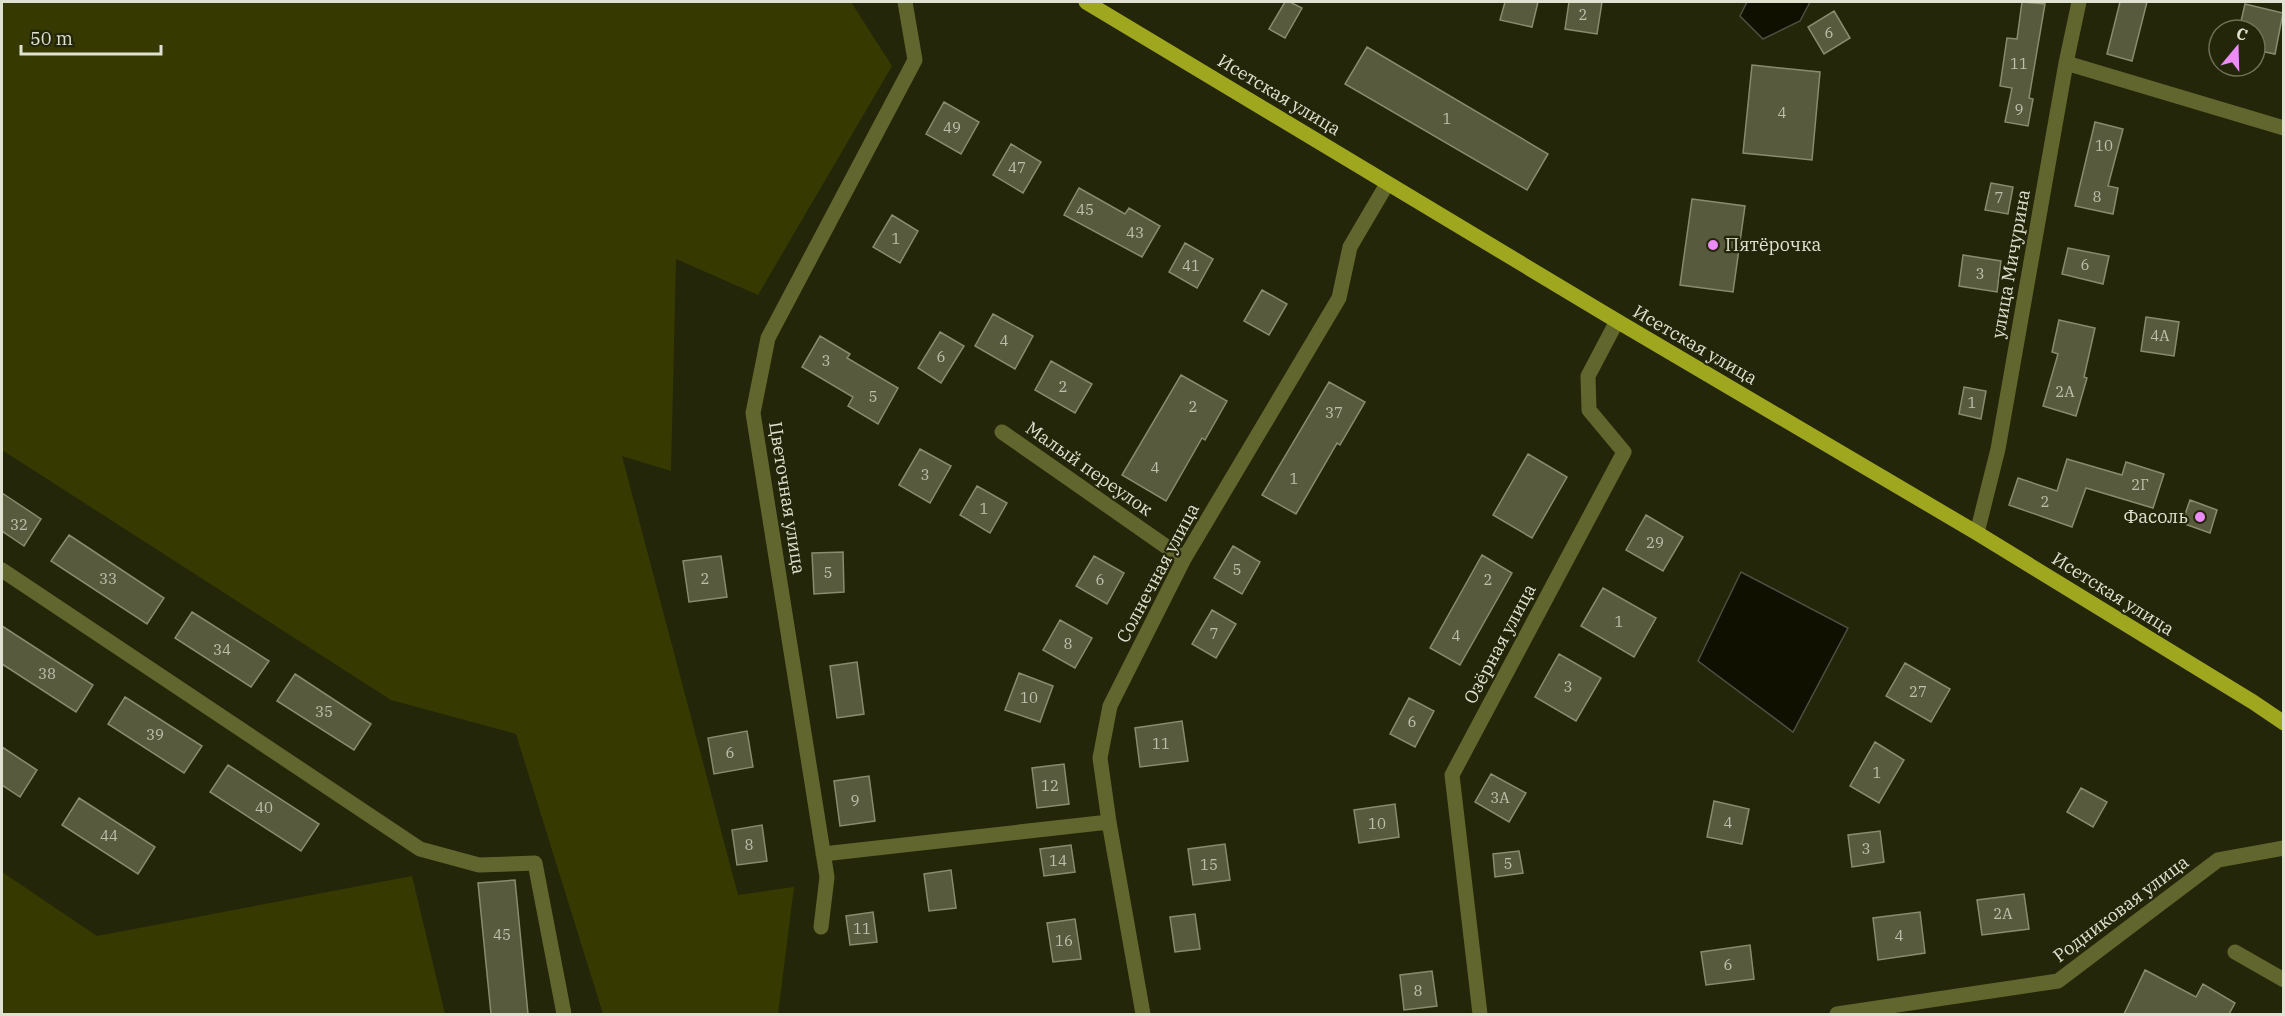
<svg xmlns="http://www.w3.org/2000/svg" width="2285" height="1016" viewBox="0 0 2285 1016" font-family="'IBM Plex Serif',serif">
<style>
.green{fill:#363a00}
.water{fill:#0f1000;stroke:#4d4f3f;stroke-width:1.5}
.building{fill:#575a3c;stroke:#888c6c;stroke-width:1.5}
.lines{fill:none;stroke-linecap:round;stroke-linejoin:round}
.minor{stroke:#61662e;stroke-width:15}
.major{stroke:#9fa71f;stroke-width:15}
.poi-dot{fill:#ed8cf9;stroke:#242609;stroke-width:2}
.labels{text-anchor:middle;stroke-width:4.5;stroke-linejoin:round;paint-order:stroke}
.number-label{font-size:15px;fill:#bdc0ac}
.street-label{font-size:18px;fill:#dfe2d1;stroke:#242609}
.poi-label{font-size:18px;fill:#dfe2d1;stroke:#242609;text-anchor:start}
</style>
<rect width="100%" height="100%" fill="#242609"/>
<!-- green -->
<path class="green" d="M2,2H851L892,66L758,295L676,259L671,471L622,456L738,895L794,887L778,1014H603L516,734L391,700L2,450Z
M2,872L97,936L412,876L445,1014H2Z"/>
<!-- water -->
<path class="water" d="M1747,2H1810L1800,21L1763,39L1740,16Z
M1741,572L1848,628L1793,732L1698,661Z"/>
<!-- building -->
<path class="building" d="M1285,2H1290L1302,8L1285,38L1269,29Z
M1505,2H1538L1532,27L1500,20Z
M1569,2H1602L1597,34L1565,29Z
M2022,2L2045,4L2029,98L2033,99L2028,126L2005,122L2012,88L2000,86L2007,38L2017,39Z
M2120,2H2147L2132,61L2107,54Z
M2245,4L2283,13L2275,54L2255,50V30H2239Z
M1834,11L1850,38L1824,54L1808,27Z
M1367,47L1548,154L1527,190L1345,84Z
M1752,65L1820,72L1812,160L1743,153Z
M944,102L979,122L961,154L926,134Z
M2095,122L2123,129L2108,186L2118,188L2113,214L2075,206Z
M1011,144L1041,162L1023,193L993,175Z
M1991,183L2013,187L2008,214L1985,210Z
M1079,188L1125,214L1129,208L1160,226L1142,257L1064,215Z
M1692,199L1745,206L1733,292L1680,285Z
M892,215L918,231L900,263L873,247Z
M1185,243L1213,259L1197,288L1169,272Z
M2068,248L2109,256L2103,284L2062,274Z
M1963,255L2001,261L1997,292L1959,286Z
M1262,290L1287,304L1269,335L1244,321Z
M993,314L1033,336L1015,369L975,346Z
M2146,317L2179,322L2174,356L2141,351Z
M2059,320L2095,328L2084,377L2087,378L2076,416L2043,406L2058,354L2052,352Z
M940,332L964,346L941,383L918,368Z
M820,336L850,354L847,358L898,388L878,424L848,406L853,397L802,367Z
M1051,361L1092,384L1075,413L1035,390Z
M1181,375L1227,401L1205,440L1202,438L1166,501L1122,475Z
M1329,382L1365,402L1340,445L1337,443L1296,514L1262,495Z
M1964,387L1986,391L1981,419L1959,414Z
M920,449L951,466L930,503L899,485Z
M1528,454L1567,477L1532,538L1493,515Z
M2067,459L2122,475L2126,462L2164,474L2153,508L2086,488L2072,527L2009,505L2018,478L2057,491Z
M977,486L1007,503L990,533L960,515Z
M2,493L41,519L24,546L2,531Z
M2190,500L2217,510L2210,533L2182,523Z
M1646,515L1683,537L1663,571L1626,550Z
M69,535L164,598L147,624L51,561Z
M1233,546L1260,562L1242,594L1214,578Z
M843,552L844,592L814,594L812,553Z
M1482,555L1512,573L1460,665L1430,648Z
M721,556L727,597L689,602L683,561Z
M1094,556L1124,573L1107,604L1076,586Z
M1603,588L1656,618L1634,657L1581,626Z
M1212,610L1236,624L1216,658L1192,644Z
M192,612L269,661L251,687L175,638Z
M1060,620L1092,638L1075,668L1043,650Z
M2,626L93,685L76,712L2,664Z
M1559,654L1601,678L1576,721L1535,697Z
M857,662L864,714L837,718L830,666Z
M1905,663L1950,689L1931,722L1886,696Z
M1019,673L1053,686L1040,722L1005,710Z
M295,674L371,724L354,750L277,701Z
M125,697L202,746L184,773L108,724Z
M1409,698L1434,711L1415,747L1390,734Z
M1182,721L1188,761L1140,767L1135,728Z
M747,731L753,767L714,774L708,738Z
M1875,742L1904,760L1879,803L1850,786Z
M2,747L37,770L20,797L2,785Z
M1064,764L1069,804L1037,808L1032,768Z
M228,765L319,824L301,851L210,792Z
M1491,774L1526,793L1509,822L1475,802Z
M869,776L875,821L840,826L834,781Z
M2081,788L2107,802L2093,827L2067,812Z
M79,798L155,847L138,874L62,825Z
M1714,801L1749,809L1742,844L1707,837Z
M1395,804L1399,837L1359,843L1354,810Z
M762,825L767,861L737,865L732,830Z
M1880,831L1884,862L1852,867L1848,835Z
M1225,844L1230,880L1193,885L1188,849Z
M1071,845L1075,872L1044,876L1040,849Z
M1519,851L1523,873L1495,877L1493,854Z
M951,870L956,908L929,911L924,874Z
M515,880L528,1014H491L478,883Z
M2024,894L2029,929L1982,935L1977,900Z
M873,912L877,942L850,945L846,916Z
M1920,912L1925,953L1878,960L1873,918Z
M1195,914L1200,949L1175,952L1170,917Z
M1075,919L1081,959L1053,962L1047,923Z
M1750,945L1754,979L1706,985L1701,952Z
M2145,970L2196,997L2203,984L2235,1003L2229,1014H2124Z
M1432,971L1437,1006L1404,1010L1400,975Z"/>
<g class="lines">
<!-- minor -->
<path class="minor" d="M2066,63L2284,128
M1002,432L1184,559
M1977,533L1998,449L2066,63L2079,2
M2,570L420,849L479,865L535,863L564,1014
M823,854L1109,822
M821,927L827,877L753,413L768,338L915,60L905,2
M2235,952L2284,980
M1143,1014L1109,822L1100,758L1110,706L1184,559L1339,298L1350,247L1387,184
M1480,1014L1452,775L1624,452L1589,410L1588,376L1617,321
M1837,1014L2058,981L2218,860L2284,848"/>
<!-- major -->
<path class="major" d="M1086,2L1617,321L1977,533L2253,702L2284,723"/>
</g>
<!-- markers -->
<g class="poi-dot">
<circle cx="1713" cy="245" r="6"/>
<circle cx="2200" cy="517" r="6"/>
</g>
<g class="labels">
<!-- number labels -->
<g class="number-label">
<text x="1583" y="20">2</text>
<text x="1829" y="38">6</text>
<text x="2019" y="69">11</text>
<text x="2019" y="115">9</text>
<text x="1782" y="118">4</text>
<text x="1447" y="124">1</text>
<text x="952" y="133">49</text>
<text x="2104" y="151">10</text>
<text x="1017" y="173">47</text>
<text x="2097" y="202">8</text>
<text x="1999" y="203">7</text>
<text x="1085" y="215">45</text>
<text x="1135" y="238">43</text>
<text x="896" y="244">1</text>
<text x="2085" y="270">6</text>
<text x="1191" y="271">41</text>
<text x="1980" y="279">3</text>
<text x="2160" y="341">4А</text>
<text x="1004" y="346">4</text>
<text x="941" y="362">6</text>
<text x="826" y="366">3</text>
<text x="1063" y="392">2</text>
<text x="2065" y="397">2А</text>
<text x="873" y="402">5</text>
<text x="1972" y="408">1</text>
<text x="1193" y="412">2</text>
<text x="1334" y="418">37</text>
<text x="1155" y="473">4</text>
<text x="925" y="480">3</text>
<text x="1294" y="484">1</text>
<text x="2140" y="490">2Г</text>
<text x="2045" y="507">2</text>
<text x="984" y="514">1</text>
<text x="19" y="530">32</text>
<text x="1655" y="548">29</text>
<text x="1237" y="575">5</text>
<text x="828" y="578">5</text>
<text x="108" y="584">33</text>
<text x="705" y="584">2</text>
<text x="1100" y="585">6</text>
<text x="1488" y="585">2</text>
<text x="1619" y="627">1</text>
<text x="1214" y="639">7</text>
<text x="1456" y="641">4</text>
<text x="1068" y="649">8</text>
<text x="222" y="655">34</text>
<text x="47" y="679">38</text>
<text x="1568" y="692">3</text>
<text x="1918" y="697">27</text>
<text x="1029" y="703">10</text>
<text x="324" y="717">35</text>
<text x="1412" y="727">6</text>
<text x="155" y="740">39</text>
<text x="1161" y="749">11</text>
<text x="730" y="758">6</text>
<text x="1877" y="778">1</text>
<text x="1050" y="791">12</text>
<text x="1500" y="803">3А</text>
<text x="855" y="806">9</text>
<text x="264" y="813">40</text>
<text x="1728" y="828">4</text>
<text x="1377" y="829">10</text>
<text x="109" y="841">44</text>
<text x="749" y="850">8</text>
<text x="1866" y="854">3</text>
<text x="1058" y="866">14</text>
<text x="1508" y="869">5</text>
<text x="1209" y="870">15</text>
<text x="2003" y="919">2А</text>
<text x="862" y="934">11</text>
<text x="502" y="940">45</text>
<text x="1899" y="941">4</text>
<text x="1064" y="946">16</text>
<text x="1728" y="970">6</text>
<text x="1418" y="996">8</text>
</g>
<!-- street labels -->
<g class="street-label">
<text transform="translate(1279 95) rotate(31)" y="6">Исетская улица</text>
<text transform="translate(2011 264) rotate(-80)" y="6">улица Мичурина</text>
<text transform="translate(1695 345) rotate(30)" y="6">Исетская улица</text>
<text transform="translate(1089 469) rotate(35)" y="6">Малый переулок</text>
<text transform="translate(787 498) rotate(81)" y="6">Цветочная улица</text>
<text transform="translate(1158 573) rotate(-62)" y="6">Солнечная улица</text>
<text transform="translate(2113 594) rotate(32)" y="6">Исетская улица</text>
<text transform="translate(1500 644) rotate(-62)" y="6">Озёрная улица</text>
<text transform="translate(2121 909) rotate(-37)" y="6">Родниковая улица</text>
</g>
<!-- poi labels -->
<g class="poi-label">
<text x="1725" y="251">Пятёрочка</text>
<text x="2188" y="523" text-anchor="end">Фасоль</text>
</g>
</g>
<!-- border -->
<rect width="2285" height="1016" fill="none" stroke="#dfe2d1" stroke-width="6"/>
<!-- north arrow -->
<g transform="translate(2237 48) rotate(19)"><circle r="28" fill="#242609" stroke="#6f7159" stroke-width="1.5"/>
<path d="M0-4.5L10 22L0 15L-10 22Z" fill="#ed8cf9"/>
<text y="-9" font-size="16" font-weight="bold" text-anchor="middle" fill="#dfe2d1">С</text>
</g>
<!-- scale -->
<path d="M21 45v9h140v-9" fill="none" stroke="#dfe2d1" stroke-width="3"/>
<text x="30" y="45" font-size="18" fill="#dfe2d1" stroke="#242609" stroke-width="4.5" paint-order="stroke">50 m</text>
</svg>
